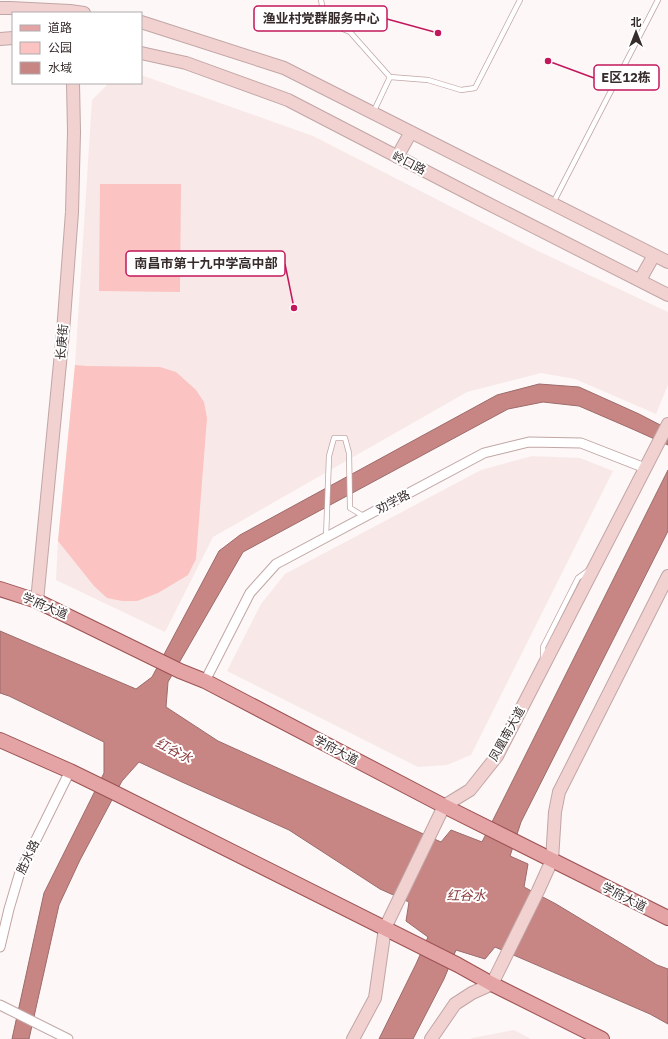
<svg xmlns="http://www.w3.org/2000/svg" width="668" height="1039" viewBox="0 0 668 1039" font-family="'IBM Plex Sans','Noto Sans SC',sans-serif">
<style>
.built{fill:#f8e9e8}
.green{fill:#fbc3c1}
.water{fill:#c78684;stroke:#9c6b6a}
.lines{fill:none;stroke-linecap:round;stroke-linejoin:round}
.lane-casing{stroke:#c1a6a5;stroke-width:6}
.street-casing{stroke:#c1a6a5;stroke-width:11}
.secondary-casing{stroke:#c1a6a5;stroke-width:14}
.primary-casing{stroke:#9c5252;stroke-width:16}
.lane{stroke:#fff;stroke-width:4.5}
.street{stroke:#fff;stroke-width:9}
.secondary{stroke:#f2d1d1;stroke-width:12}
.primary{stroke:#e4a3a4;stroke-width:14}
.labels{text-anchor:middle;stroke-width:4;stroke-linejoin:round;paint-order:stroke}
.street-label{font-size:12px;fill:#372c2c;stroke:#fff}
.water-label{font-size:13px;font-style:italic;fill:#89383a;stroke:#fff}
.leader{fill:none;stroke:#c2185b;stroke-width:1.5}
.callout-dot{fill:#c2185b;stroke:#fff;stroke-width:1.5}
.callout{fill:#fff;stroke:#c2185b;stroke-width:1.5}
.callout-label{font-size:13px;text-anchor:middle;font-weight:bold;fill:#372c2c}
</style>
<rect width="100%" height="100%" fill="#fdf7f7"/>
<!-- built -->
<path class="built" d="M141,75L313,136L536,250L668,312V385L656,414L575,379L541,373L467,392L213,537L165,632L56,580L58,541L75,365L92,100L109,83H141Z
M532,456L580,458L613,471L471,755L447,765L418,767L227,671L261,604L285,574L481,470Z
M514,1030L531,1039H471L472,1038Z"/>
<!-- green -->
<path class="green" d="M100,184H181L180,292L99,291Z
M75,365L87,366L160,367L176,372L196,390L204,402L207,418L196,559L188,575L158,593L137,601H122L107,598L94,586L58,541Z"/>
<!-- water -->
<path class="water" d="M539,384L579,387L639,414L668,429V445L630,428L579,406L543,402L508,409L243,552L168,682L166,707L218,741L441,842L451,830L482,842L668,470V531L521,822L510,856L528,864L524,887L556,904L657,965L668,969V1024L650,1014L495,947L485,959L456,950L444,979L413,1039H379L416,964L428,937L406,921L409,902L380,889L289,830L182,782L139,762L122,781L80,860L59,905L29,1039H12L44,893L104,773V742L9,696L0,693V631L136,689L152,677L219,551L240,535L497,395Z"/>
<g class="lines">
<defs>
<path id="lane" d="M321,0L325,21L350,32L390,77L428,80L461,90L475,88L520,0
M373,113L390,77
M553,203L658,0
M326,538L329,456L334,438H345L349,453L350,508L365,517
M543,659V647L578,578L589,570"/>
<path id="street" d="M205,681L250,593L276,564L484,453L529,442L581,443L645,468
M0,947L9,909L20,872L70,771
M0,1005L68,1039"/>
<path id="secondary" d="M0,8H10L70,11L84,13
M141,22L284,68L668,262
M0,39L13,38
M141,53L186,63L288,100L481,200L668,295
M397,157L411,132
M640,280L654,255
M37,601L63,332L72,212L74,132L73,83
M353,1039L375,998L385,928L444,806L470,790L497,756L668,424
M431,1039L455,1004L472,993L492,984L538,891L552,860L555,812L559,792L668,576"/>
<path id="primary" d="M0,589L37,601L180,671L205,681L444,806L668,918
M0,740L70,771L117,794L458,965L492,984L602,1039"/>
</defs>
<!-- lane casing -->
<use href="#lane" class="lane-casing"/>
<!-- street casing -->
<use href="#street" class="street-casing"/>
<!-- secondary casing -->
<use href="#secondary" class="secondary-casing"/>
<!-- primary casing -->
<use href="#primary" class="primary-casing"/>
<!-- lane -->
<use href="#lane" class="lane"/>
<!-- street -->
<use href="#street" class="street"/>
<!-- secondary -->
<use href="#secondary" class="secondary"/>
<!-- primary -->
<use href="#primary" class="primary"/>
</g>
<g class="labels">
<!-- street labels -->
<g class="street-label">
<text transform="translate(409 163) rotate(27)" y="4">岭口路</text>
<text transform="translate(62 342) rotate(-85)" y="4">长庚街</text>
<text transform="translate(393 502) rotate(-28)" y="4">劝学路</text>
<text transform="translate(45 606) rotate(23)" y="4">学府大道</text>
<text transform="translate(507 734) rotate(-61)" y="4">凤凰南大道</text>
<text transform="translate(336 750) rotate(28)" y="4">学府大道</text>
<text transform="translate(28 857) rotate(-65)" y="4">胜水路</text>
<text transform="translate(624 897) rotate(27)" y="4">学府大道</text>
</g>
<!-- water labels -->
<g class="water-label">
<text transform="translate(174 750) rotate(27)" y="5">红谷水</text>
<text x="466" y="900">红谷水</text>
</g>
</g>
<!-- callouts -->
<path class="leader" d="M438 33L387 19M548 61L594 78M294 308L285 264"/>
<g class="callout-dot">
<circle cx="438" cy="33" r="4"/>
<circle cx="548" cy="61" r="4"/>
<circle cx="294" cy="308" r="4"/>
</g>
<g class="callout">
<rect x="254" y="6" width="133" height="25" rx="4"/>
<rect x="594" y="65" width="65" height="25" rx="4"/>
<rect x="126" y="251" width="159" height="25" rx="4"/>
</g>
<g class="callout-label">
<text x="321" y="23">渔业村党群服务中心</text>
<text x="626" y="82">E区12栋</text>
<text x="206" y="268">南昌市第十九中学高中部</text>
</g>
<!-- legend -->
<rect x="12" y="12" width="130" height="72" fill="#ffffff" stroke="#afabab"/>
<rect x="20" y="25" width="20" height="6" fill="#e4a3a4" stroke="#afabab"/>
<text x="48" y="32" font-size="12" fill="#372c2c">道路</text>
<rect x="20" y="42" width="20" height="12" fill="#fbc3c1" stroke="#afabab"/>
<text x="48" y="52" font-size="12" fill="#372c2c">公园</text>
<rect x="20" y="62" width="20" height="12" fill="#c78684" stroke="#afabab"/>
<text x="48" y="72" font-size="12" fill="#372c2c">水域</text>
<!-- north arrow -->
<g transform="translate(636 32)" stroke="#ffffff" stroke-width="3" paint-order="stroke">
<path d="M0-3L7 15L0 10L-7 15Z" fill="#372c2c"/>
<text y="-6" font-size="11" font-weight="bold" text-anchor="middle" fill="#372c2c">北</text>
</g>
</svg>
